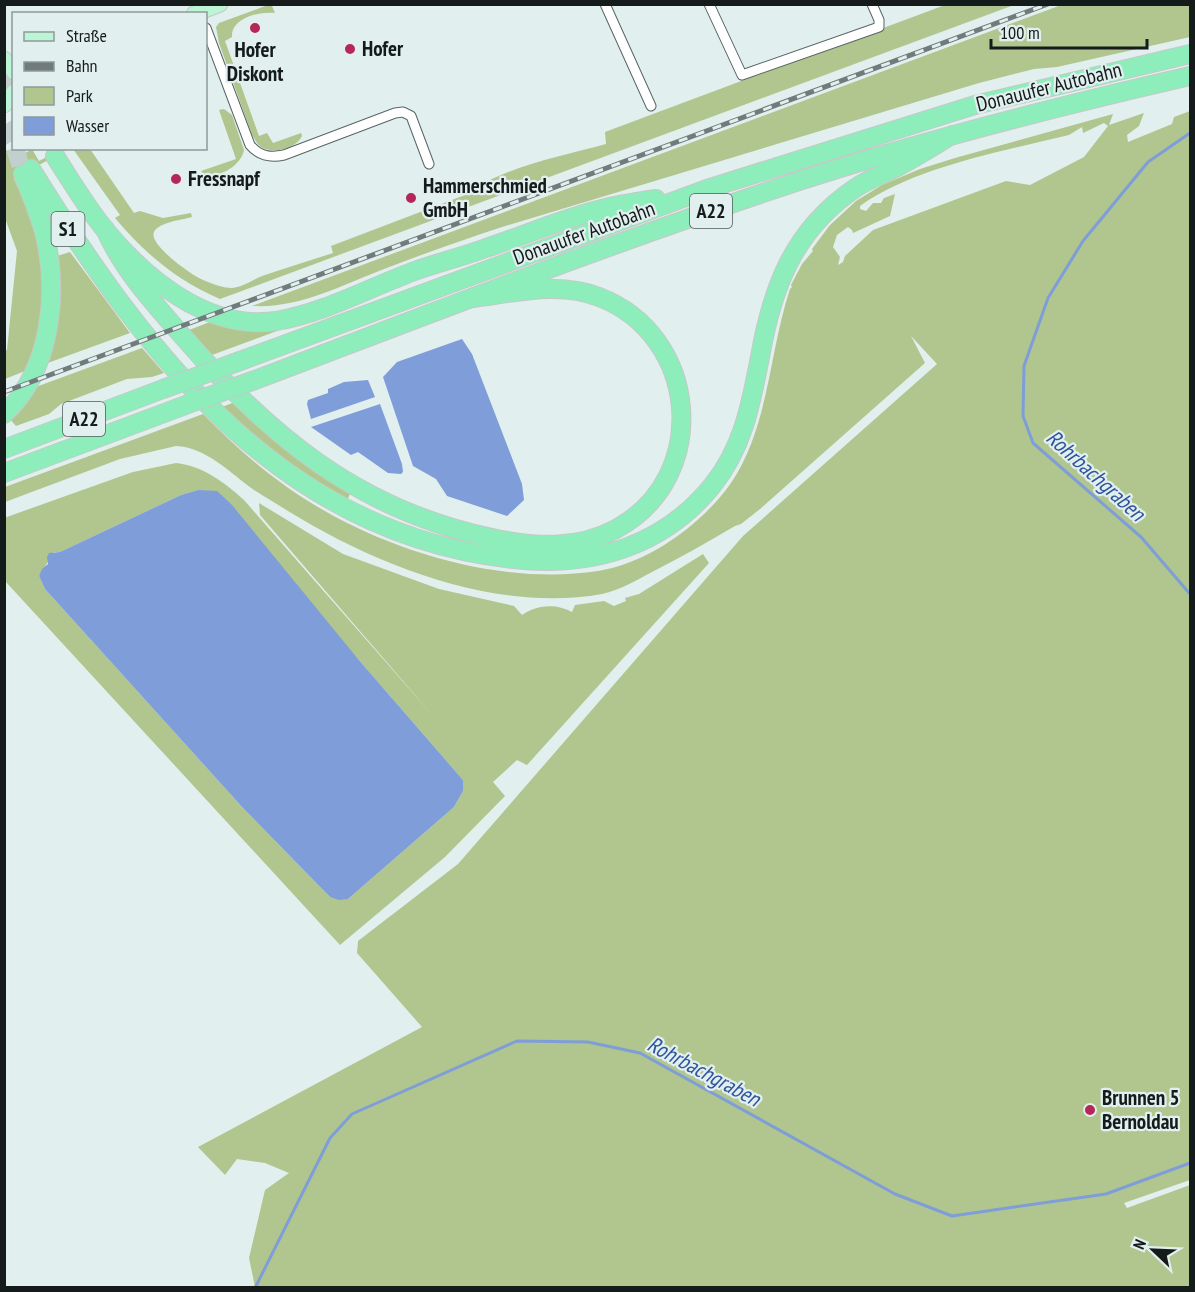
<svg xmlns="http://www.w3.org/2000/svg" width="1195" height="1292" viewBox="0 0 1195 1292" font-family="'PT Sans Narrow',sans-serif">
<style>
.green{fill:#b0c68e;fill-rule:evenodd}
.water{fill:#7e9dd9}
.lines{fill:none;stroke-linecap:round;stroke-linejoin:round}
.stream{stroke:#7e9dd9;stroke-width:3}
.motorway-tunnel{stroke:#c2cfcf;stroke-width:18;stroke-dasharray:18 9;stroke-linecap:butt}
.minor-casing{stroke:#586463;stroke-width:11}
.primary-casing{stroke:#c7c8c8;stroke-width:17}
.motorway-casing{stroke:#c7c8c8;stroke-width:20}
.minor{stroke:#fff;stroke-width:9}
.primary{stroke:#bbf5d6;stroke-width:15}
.motorway{stroke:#8deebb;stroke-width:18}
.rail-casing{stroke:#727b7b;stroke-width:5}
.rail{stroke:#e1efef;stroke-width:3;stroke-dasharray:9;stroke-linecap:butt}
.motorway-bridge-casing{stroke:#c7c8c8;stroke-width:20;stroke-linecap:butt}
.motorway-bridge{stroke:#8deebb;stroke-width:18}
.poi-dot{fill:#b52758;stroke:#e1efef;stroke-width:2}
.labels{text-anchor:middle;stroke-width:4.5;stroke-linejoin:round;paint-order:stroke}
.shield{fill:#e1efef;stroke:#525a5a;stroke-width:1.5}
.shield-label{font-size:20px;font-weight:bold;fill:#151a1a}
.poi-label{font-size:21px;font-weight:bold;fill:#151a1a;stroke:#e1efef;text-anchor:start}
.street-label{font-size:21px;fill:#151a1a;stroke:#e1efef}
.water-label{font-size:22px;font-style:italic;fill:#30549d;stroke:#e1efef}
</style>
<rect width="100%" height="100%" fill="#e1efef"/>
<!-- green -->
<path class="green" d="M1064,4L1190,5V37L1057,67L1034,69L979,83L502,227C462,240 423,254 384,269C342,285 298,309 252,306Z
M268,5H275L272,6L275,13C259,11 231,18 232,37L225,41L259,136L267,133L273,143L301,133L302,136C296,149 273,154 261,147C257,144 255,139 252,135L219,43L216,27L219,23Z
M945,5H1014L220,299C178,281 145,254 115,218L120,215L73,149H90L134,213L140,211L163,218L191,213L192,217C182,220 159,222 154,232C148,244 190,274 201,279C209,283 223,288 232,288C243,287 252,280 262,276C285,268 309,261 333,253L331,246L465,195C505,166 559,157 606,144L605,132Z
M224,109L232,115L244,150C241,166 220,177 205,176L201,171L236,159L219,110Z
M1190,111V1180L1124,1203L1127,1208L1190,1185V1287H255L249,1258L265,1190L289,1173L265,1163L237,1159L225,1175L198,1147L422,1027L357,953L358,941L458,864L743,536L937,364L911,336L925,363L760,509L741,524L735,526C708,542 681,557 652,572C637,580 620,590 602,594C497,613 377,566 288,511C277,504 265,497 254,490C230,473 206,447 176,446L120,459L5,502V487L203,414C239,451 278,484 323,510C401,555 507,585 598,571C649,563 702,524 731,483C769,427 769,352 790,289L792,287L791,285L802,264L813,251L812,249L830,225L856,201L882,185L920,169L955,158L1113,114L1109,125L1144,113L1139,126L1127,135L1128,142L1172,124L1174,117ZM1104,123L1108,126L1084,157L1030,185L1006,181L873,230L845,256L843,262L838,265L840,257L833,247L837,235L848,227L852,230L853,233L890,216L895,194L884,198L881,203H873L866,211L860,209V206C914,167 1004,151 1069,135L1082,127L1083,133Z
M4,146L7,151L14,149L19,157L32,149L39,161L62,149H68L14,179L31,216L37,242L40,245C44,285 45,331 30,369L5,379V351L7,350L17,251L5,218Z
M70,252L130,333L45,364L57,256Z
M215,320L293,325L212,355L189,330Z
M142,348L164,373L152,377L127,379L61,404L49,414L16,426L9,418L33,388Z
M235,402L351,492L346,502C301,478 260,442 222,407Z
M176,463C203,466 224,482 244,500L434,717L260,515L259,503L343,554L439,589L514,606L522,615C536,605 556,603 572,612L575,605L604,601L614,606L626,601L625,598L639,594L703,554L709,563L527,765L517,760L493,782L505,796L445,857L340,945L5,581L4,518L133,472ZM198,490L358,659L463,780V791L454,807L348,899L330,897L243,808L45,589L39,576L54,552H60L181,495Z"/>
<!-- water -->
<path class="water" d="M462,339L472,354L522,484L524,500L507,516L447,496L436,479L413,466L383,377L397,362Z
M368,380L375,397L311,419L307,404L308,400L328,393V389L344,382Z
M380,404L402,464L403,472L401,474L388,473L358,452L351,455L311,427Z
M198,490L217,491L232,505L358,659L463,780V791L454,807L348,899L339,900L330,897L243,808L45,589L39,576L42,569L48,564L47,557L49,553L60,552L181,495Z"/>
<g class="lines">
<!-- stream -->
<path class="stream" d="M1190,133L1148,162L1083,241L1048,298L1024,366L1023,416L1033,443L1141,537L1190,594
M255,1288L330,1138L352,1114L517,1041L588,1042L640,1053L895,1194L952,1216L1106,1194L1190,1163"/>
<!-- motorway-tunnel -->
<path class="motorway-tunnel" d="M4,70L14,86
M4,125L14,141
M15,148L23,173"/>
<defs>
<path id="minor" d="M605,4L651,106
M709,4L742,75L879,27V20L872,4
M206,28L250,145C259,156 270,158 284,155L395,113L403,112L411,116L429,164"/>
<path id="primary" d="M194,14L220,4
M4,59L14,72
M4,105L14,92"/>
<path id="motorway" d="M55,156C71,181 87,208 106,231C146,279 208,331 276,321C323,313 367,289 412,272C436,263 462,257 486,248C523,236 559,220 598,210C616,205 636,202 656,199
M31,169C147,357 286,540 524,560C597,566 665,544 712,486C743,448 751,404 760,357C772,288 793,231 854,189C868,179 885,174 901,165C918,156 935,145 952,135
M105,229C122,268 151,300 179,332C266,433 357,510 492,538C534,547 577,550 616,529C712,477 699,335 599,297C559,281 514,293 473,298
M240,361L710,188L975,105L1190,54
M255,380C435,312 616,241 799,181C928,139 1059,106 1190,76
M4,414C52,370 59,291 44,231C38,212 31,193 23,174
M4,449L163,389
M4,473L199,400"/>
</defs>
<!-- minor casing -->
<use href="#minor" class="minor-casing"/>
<!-- primary casing -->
<use href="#primary" class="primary-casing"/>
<!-- motorway casing -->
<use href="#motorway" class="motorway-casing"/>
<!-- minor -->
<use href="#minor" class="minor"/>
<!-- primary -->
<use href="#primary" class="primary"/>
<!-- motorway -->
<use href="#motorway" class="motorway"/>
<defs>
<path id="rail" d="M4,392L1048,4"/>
</defs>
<!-- rail casing -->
<use href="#rail" class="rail-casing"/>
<!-- rail -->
<use href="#rail" class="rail"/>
<defs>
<path id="motorway-bridge" d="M163,389L240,361
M199,400L255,380"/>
</defs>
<!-- motorway-bridge casing -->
<use href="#motorway-bridge" class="motorway-bridge-casing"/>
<!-- motorway-bridge -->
<use href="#motorway-bridge" class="motorway-bridge"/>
</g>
<!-- markers -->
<g class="poi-dot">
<circle cx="255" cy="28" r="6"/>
<circle cx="350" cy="49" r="6"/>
<circle cx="176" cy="179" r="6"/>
<circle cx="411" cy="198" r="6"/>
<circle cx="1090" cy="1110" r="6"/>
</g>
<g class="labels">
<!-- shield labels -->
<g class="shield">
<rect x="690" y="194" width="42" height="34" rx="4.5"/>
<rect x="51.5" y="212" width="33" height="34" rx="4.5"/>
<rect x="63" y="402" width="42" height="34" rx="4.5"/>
</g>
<g class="shield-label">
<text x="711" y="218">A22</text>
<text x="68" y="236">S1</text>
<text x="84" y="426">A22</text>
</g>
<!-- poi labels -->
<g class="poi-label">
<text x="362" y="56">Hofer</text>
<text x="255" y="57" text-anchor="middle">Hofer<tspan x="255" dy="24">Diskont</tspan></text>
<text x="188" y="186">Fressnapf</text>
<text x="423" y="193">Hammerschmied<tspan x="423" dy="24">GmbH</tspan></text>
<text x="1102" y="1105">Brunnen 5<tspan x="1102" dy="24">Bernoldau</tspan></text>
</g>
<!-- street labels -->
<g class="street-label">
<text transform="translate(1049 87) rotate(-14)" y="7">Donauufer Autobahn</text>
<text transform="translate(584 233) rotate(-20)" y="7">Donauufer Autobahn</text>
</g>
<!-- water labels -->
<g class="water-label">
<text transform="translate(1096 475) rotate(42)" y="8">Rohrbachgraben</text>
<text transform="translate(704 1071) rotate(28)" y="8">Rohrbachgraben</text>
</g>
</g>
<!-- border -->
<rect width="1195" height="1292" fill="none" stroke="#151a1a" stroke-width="12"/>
<!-- legend -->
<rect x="12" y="12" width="195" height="138" fill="#e1efef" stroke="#8f9a9a" stroke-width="1.5"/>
<rect x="24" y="32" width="30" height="9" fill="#bbf5d6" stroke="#8f9a9a" stroke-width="1.5"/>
<text x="66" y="42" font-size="18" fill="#151a1a">Straße</text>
<rect x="24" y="62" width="30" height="9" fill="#727b7b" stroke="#8f9a9a" stroke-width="1.5"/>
<text x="66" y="72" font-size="18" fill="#151a1a">Bahn</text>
<rect x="24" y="87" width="30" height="18" fill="#b0c68e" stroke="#8f9a9a" stroke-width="1.5"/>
<text x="66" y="102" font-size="18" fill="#151a1a">Park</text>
<rect x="24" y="117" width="30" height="18" fill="#7e9dd9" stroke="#8f9a9a" stroke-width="1.5"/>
<text x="66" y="132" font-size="18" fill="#151a1a">Wasser</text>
<!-- north arrow -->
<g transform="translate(1153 1250) rotate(293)" stroke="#e1efef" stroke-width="4.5" paint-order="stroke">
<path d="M0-4.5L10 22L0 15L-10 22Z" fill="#151a1a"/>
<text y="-9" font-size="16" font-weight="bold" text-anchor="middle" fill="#151a1a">N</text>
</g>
<!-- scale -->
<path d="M991 39v9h156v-9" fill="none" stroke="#151a1a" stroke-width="3"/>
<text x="1000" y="39" font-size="18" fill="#151a1a" stroke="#e1efef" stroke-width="4.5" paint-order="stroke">100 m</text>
</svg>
